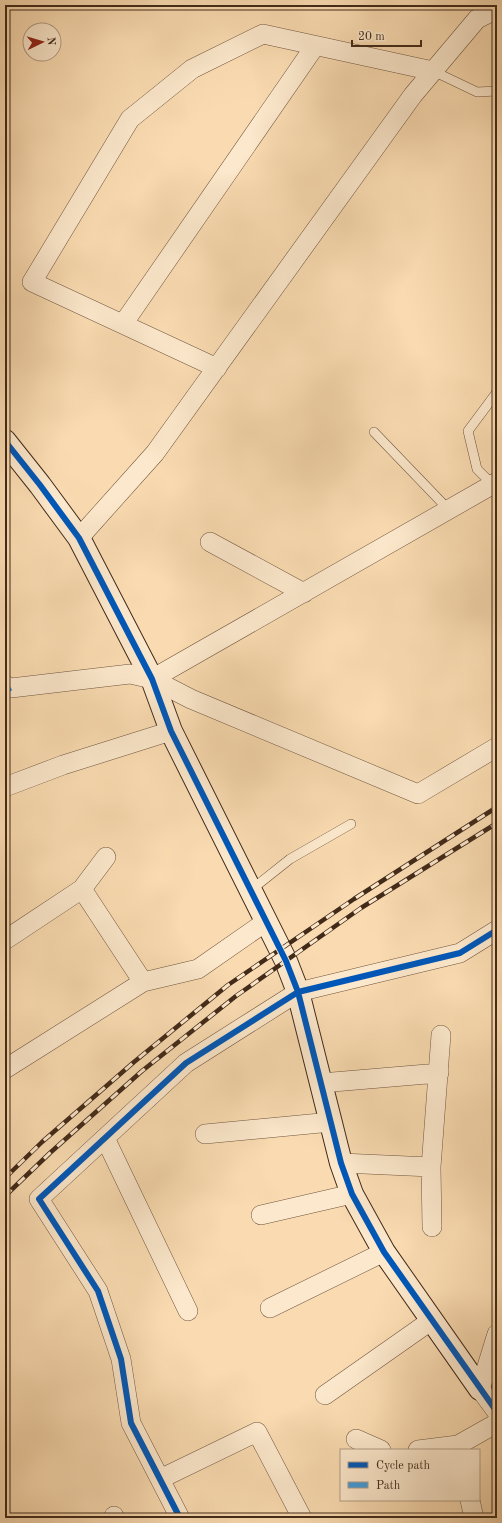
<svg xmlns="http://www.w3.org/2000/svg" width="502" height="1523" viewBox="0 0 502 1523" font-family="'Old Standard TT',serif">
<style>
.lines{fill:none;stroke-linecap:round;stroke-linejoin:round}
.lane-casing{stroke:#70563f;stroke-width:10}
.street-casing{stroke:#70563f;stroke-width:20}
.secondary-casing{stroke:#422a19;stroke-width:24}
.lane{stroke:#fce8cc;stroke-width:9}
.street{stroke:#fce8cc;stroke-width:19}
.secondary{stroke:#fce8cc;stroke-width:22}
.rail-casing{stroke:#422a19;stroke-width:4.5}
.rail{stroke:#fce8cc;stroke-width:3;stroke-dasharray:9;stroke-linecap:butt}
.quiet{stroke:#3f9cdf;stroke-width:5;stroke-dasharray:10 5;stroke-linecap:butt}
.cycleway-casing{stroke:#fce8cc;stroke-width:8}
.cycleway{stroke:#0057b8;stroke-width:6}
</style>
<rect width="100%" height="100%" fill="#fadbb1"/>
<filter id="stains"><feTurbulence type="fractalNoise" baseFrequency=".005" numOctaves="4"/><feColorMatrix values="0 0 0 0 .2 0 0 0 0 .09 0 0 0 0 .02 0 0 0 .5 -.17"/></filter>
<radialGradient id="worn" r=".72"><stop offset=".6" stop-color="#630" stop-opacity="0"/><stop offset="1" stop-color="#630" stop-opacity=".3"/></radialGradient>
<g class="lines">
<defs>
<path id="lane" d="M433,71L477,92L497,91
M374,432L449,510
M494,486L477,469L468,431L497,392
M251,890L290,859L351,824"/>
<path id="street" d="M123,324L315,46
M217,368L32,282L130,119L192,69L263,34L433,71
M79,538L155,453L413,95L477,19L497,9
M210,542L304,593
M152,679L497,482
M5,685L11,688L130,674L152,679L191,699L418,794L497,747
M5,787L63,765L171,731
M82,889L143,982
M5,940L82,889L106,857
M5,1069L143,982L198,969L267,921
M321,1083L439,1073
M205,1134L331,1122
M105,1138L188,1311
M341,1163L431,1167
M261,1215L352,1194
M432,1227L431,1167L441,1035
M270,1308L384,1252
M497,1334L480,1389L497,1412
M325,1395L432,1320
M356,1439L381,1450
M418,1450L458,1445L497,1423
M160,1479L257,1432L302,1518
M470,1500L474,1518
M114,1516L115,1518
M180,1518L131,1423L121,1359L98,1291L39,1199L186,1063L298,992L460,953L497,930"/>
<path id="secondary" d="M5,441L40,485L79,538L152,679L171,731L286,961L298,992L341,1163L352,1194L384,1252L480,1389"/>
</defs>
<!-- lane casing -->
<use href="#lane" class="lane-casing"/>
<!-- street casing -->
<use href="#street" class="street-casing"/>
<!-- secondary casing -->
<use href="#secondary" class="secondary-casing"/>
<!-- lane -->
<use href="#lane" class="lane"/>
<!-- street -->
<use href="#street" class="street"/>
<!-- secondary -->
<use href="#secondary" class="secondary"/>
<defs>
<path id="rail" d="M5,1178L42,1142L134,1062L228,985L354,899L497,807
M5,1196L51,1152L142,1071L236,996L361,908L497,823"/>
</defs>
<!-- rail casing -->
<use href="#rail" class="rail-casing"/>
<!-- rail -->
<use href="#rail" class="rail"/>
<!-- quiet -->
<path class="quiet" d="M5,692L11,688"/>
<defs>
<path id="cycleway" d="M5,441L40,485L79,538L152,679L171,731L286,961L298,992L341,1163L352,1194L384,1252L497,1412
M180,1518L131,1423L121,1359L98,1291L39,1199L186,1063L298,992L460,953L497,930"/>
</defs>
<!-- cycleway casing -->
<use href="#cycleway" class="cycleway-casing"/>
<!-- cycleway -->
<use href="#cycleway" class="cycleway"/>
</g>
<!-- margin -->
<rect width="502" height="1523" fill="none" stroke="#fadbb1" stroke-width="20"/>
<rect x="6" y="6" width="490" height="1511" fill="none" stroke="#422a19" stroke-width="2"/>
<rect x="10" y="10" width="482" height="1503" fill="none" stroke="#422a19"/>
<!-- legend -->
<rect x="340" y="1449" width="140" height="52" fill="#fce8cc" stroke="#b29c84"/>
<rect x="348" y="1462" width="20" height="6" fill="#0057b8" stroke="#b29c84"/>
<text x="376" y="1469" font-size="12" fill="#422a19">Cycle path</text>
<rect x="348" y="1482" width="20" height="6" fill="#3f9cdf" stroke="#b29c84"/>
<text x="376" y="1489" font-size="12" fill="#422a19">Path</text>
<!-- north arrow -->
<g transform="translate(42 42) rotate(85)"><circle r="19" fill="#fce8cc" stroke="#b29c84"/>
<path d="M0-3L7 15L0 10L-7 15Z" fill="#8f2418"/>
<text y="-6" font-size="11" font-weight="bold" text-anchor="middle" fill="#422a19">N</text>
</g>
<!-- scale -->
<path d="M352 40v6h69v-6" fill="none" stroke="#422a19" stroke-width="2"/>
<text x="358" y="40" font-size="12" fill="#422a19" stroke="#fce8cc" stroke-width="3" paint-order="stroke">20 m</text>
<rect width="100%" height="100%" filter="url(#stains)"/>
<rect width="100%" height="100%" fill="url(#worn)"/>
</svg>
